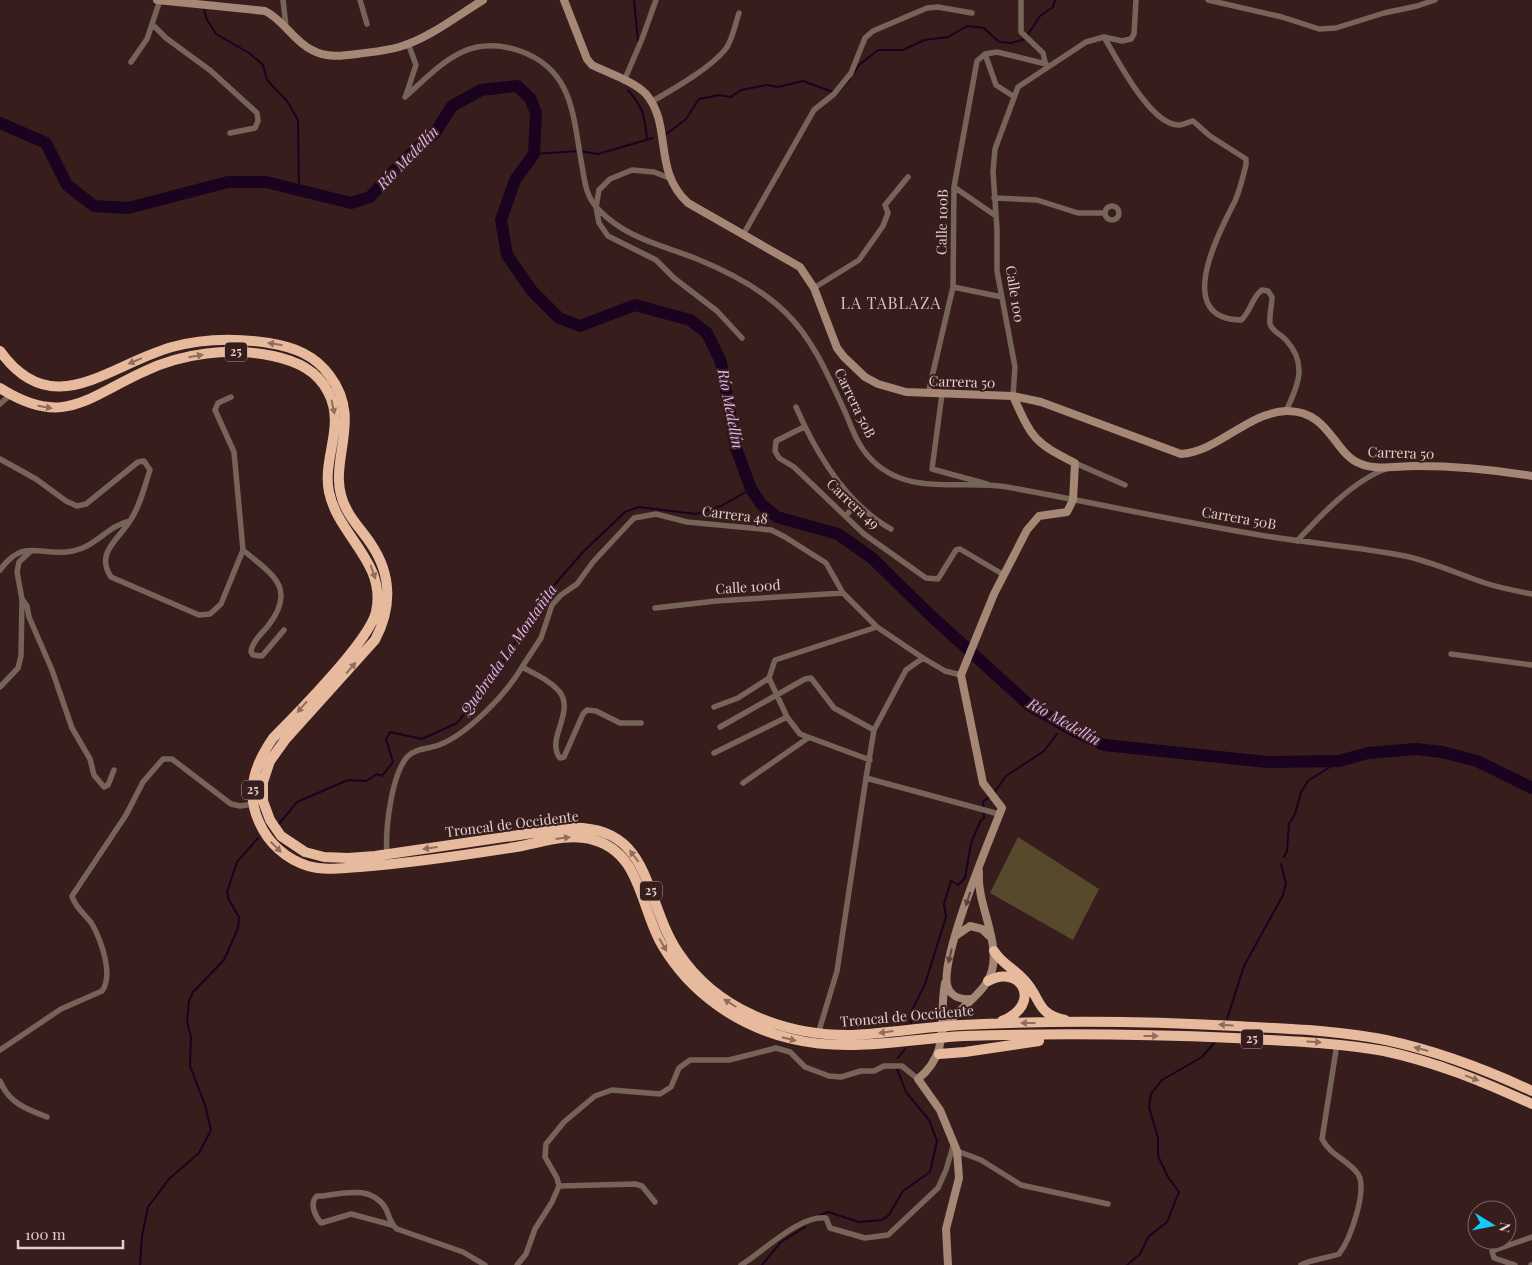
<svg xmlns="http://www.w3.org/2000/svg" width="1532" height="1265" viewBox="0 0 1532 1265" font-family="'Playfair Display',serif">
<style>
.green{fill:#56492c}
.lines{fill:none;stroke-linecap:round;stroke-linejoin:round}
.stream{stroke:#19031f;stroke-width:2}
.river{stroke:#19031f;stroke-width:12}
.street{stroke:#766459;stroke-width:5.5}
.secondary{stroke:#a48775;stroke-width:8}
.highway{stroke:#e7ba9d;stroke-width:10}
.oneway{fill:#8f6c5d}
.oneway2{fill:#5d433c}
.labels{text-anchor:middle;stroke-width:4;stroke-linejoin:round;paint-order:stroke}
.shield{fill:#371e1d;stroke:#ad9a98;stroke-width:1}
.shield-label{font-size:12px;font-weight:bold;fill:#e0cfcd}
.street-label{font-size:14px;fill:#e0cfcd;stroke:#371e1d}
.water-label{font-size:15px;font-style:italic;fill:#e2b4ef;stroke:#371e1d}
.quarter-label{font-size:16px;letter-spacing:1px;fill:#dfbdbb;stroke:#371e1d}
</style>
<rect width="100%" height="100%" fill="#371e1d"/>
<!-- green -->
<path class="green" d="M1018,837L1099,889L1073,940L990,893Z"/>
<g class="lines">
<!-- stream -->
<path class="stream" d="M634,0L638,42
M204,7L206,18L216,34L249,53L263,65L267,80L287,101L298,120L299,189
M854,73L859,65L878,50H903L924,40L948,37L967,26L984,28L999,42L1011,43L1025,39L1040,16L1053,7L1055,0
M628,90C643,107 645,117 647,139
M837,93L850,79
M665,135L686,119L699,99L719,95L731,97L741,90L767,85L778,87L803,81L833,92
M534,154L579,151L598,154L653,138
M993,794L1006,776L1044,751L1057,734
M278,825L297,802L348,780L366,781L377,774L382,776L393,762L386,739L390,732L422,739L457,723L497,672L541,600L584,551L625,512L639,507L696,514L721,506L751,489
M1284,857L1287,851L1289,824L1295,814L1301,792L1308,781L1339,761
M1227,1019L1244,966L1283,895L1286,883L1281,864
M911,1023L910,1014L925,984L946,917L944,904L951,881L958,885L965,878L971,843L981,820L984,818L983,802L989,797
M898,1058L905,1049
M818,1216L828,1212L859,1222L882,1220L889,1215L903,1191L930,1172L937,1141L929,1120L906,1092L897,1069
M140,1265L142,1236L148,1207L169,1179L199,1153L211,1130L205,1105L190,1066L191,1037L187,1022L189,1001L193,992L224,960L238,928L239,917L229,900L227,892L237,862L258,838
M762,1265L781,1242L805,1227
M1127,1265L1140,1254L1149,1236L1167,1222L1179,1192L1168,1177L1158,1156V1138L1149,1107L1151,1094L1162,1080L1202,1057L1216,1041"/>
<!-- river -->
<path class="river" d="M0,123L46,143L67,185L94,206L128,208L228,182H266L351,203L370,197L407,157L435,133L452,106L481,90L517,86L530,98L536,113L534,154L515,180L501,220L507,255L532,291L559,318L580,326L635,305L690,320L707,333L721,362L736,448L751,489L762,505L777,517L838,534L872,558L928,613L1029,705L1074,731L1104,745L1267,762L1339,761L1368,753L1416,749L1442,752L1477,761L1532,788"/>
<!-- street -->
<path class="street" d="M283,0L286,27
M360,0L367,24
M1021,0V32L1043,53L1045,62
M1208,0L1282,17L1319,29L1336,28L1384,13L1417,6L1435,0
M153,25L166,38L211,71L257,113L258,121L255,128L230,133
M1104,37C1117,59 1150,124 1178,125C1183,125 1188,122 1193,121L1210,136L1246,159V165C1243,176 1240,190 1235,201C1218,234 1173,319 1241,320C1251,312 1251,298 1262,290L1268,291L1272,297C1272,305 1269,316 1270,324C1272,332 1281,334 1286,340C1308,364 1298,386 1286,411
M985,54L997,52L1046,64
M985,54L996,85L1013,96
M131,62L147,39L160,0
M624,81L642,39L656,0
M406,95L416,65L408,43
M405,97C442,64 467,33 520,51C574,70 573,117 582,166C585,183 586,197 599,210C627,239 662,245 697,259C729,272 762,289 786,313C814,340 830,380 846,414C852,429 858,445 869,457C906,498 960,479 1007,487C1090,502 1171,520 1254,534C1304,543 1355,546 1405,556C1433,562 1458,574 1485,583C1500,588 1516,591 1532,594
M651,102C672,90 714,66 727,47C733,37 735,25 739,13
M669,178L654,172L632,170L610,179L599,190L596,207L599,223L608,236L656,260L674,278L717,311L742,338
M954,187L996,216
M994,198L1037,200L1078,213H1105
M1105 213a7 7 0 1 1 14 0a7 7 0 1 1-14 0Z
M743,235L814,110L834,94L851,73L865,38L873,31L927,8L938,7L972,13
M953,287L1002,297
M814,288L859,260L883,226L888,213L885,205L908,177
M928,394L953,287L954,187L977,61L985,54
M942,394L932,469L987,484
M1013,396L1015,367L997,271V229L993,172L995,149L1018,87L1086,42L1104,37L1122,41L1131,39L1134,34L1136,0
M0,404L10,395
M796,407C816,453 846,504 891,529
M804,427L776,441L775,451L779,458L794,467L864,534L926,578L938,579L956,550L960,549L1004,575
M0,459L36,479L66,501L77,506L86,504L138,462L144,461L150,470C144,488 140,506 130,521C118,540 95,553 111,577L199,615L210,614L221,604L243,550L234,452L215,410L218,403L231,397
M1075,463L1125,485
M846,516L856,503
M1297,541C1321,515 1354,480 1386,469
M243,550C271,574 298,587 268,626C261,634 252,642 251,652L253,655L262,656L284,630
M0,570C25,536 41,558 73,551C95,547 109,525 130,521
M22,599L27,606L29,617L52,670L72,728L90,759L94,775L104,787L108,785L114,770
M655,608L716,601L843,593
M1451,654L1532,665
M0,687L18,668L21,656L22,599L17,572L19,562L31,551
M714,707L738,698L769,678
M641,723H620L596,711L587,710L583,714L564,757L560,758C545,739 576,712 559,691C549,680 535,674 522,667L541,638L552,605L561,595L577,584L593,562L634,518L656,514L687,522L771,530L785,537L826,563L843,593L877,627L923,658L945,671L961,675
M720,727L805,679L811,678L834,708L874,730
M714,753L787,717
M870,760L800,734L787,717L769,678L775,660L877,627
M866,778L874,730L906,670L923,658
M743,783L808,738
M387,854C385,831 391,776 407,757C415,748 429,749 439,745C468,734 507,693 522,667
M818,1034L837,971L866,778L999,814
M0,1050L61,1009L102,991C114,975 101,940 92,924C86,915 75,908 72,896L126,815L143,782L163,759H172L231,804L240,806L253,804
M0,1081C9,1103 26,1109 47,1117
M957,1151L981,1160L1021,1185L1108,1204
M559,1186L635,1184L642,1186L655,1202
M392,1225L351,1214L321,1223C315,1216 309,1203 317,1196H322C345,1193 372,1185 386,1209C389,1216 391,1225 397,1229L463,1252L485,1265
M517,1265L526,1254L535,1229L552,1202L559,1186L557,1178L545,1157L546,1144L564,1122L595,1096L612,1090L660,1094L671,1087L679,1068L690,1060H729L776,1048L790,1052L805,1067L829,1076L841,1077L861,1071H874L884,1066H902L918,1079
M741,1265C764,1251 799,1215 826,1218L830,1228L865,1238L888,1235L938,1188L946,1170L954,1143
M1301,1265C1306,1261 1331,1257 1339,1254C1350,1240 1368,1190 1358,1174C1348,1160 1330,1155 1322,1139L1337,1044
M1515,1265L1494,1258L1492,1251L1532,1237
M1531,1265H1532"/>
<!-- secondary -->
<path class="secondary" d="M157,0L265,11C284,20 293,41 312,50C326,58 342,56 357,54C371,52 385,51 399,47C428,39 457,16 483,0
M564,0L587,59L592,65C608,73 634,81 646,94C673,126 652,170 688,203L800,267L814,288L837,348L844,357L865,377L878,384L906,392L1013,396L1041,402L1181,454C1219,451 1247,413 1286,411C1330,410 1334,455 1361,464C1378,471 1400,465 1418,466C1456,466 1495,470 1532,476
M957,935L970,926L982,929L989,936
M945,983C938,1020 952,1051 918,1079L940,1110L957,1151L959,1178L946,1229L948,1265
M971,999C960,1000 950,996 947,985C941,955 989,841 1002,808L983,783L961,675L994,594L1027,530L1039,516L1067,512L1073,500L1075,463C1033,442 1032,438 1013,396
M945,1028C956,1010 976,1000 987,982C1007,950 976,907 979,872"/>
<!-- highway -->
<path class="highway" d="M0,351C52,424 108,365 172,347C204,338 237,338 269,343C294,347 315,355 330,376C366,424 322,465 347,510C353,522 364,533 371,544C392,575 392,608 375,640L285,740L270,761L263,782V801L270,820L281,836L305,852L324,857L348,858L375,856L567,828C653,823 643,900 678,952C716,1010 785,1036 852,1035C889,1033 925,1027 961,1025C1052,1020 1145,1021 1236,1026C1287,1029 1337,1030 1386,1040C1437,1051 1485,1069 1532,1091
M0,388C63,428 86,398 143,372C181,353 231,347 273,356C296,361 317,370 328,392C346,425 322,458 329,492C338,536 387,562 376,612C369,641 297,714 273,738C255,764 245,791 259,822C268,843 286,859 308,866C325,871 342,868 360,867C412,863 465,855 516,847C540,843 566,833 590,839C641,850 640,908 662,945C691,994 738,1026 792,1039C850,1053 906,1039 964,1036C1054,1033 1144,1034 1234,1038C1284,1041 1334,1042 1384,1051C1436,1062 1484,1082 1532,1104
M994,951C1002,964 1015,969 1025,981C1041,998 1036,1014 1065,1020
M988,981C1022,963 1043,1005 1002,1021
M939,1054L965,1052L1039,1041"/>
</g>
<!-- one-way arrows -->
<defs><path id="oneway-solid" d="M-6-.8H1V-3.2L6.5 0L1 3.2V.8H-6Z" transform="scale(1.25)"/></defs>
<g class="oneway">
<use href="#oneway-solid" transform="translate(275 344) rotate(-171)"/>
<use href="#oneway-solid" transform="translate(196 356) rotate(-10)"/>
<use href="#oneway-solid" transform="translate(135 361) rotate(157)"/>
<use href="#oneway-solid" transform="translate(45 407) rotate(10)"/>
<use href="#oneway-solid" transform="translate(333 407) rotate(78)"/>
<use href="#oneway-solid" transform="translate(373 572) rotate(70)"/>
<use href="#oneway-solid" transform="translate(351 668) rotate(-49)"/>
<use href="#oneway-solid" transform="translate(302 707) rotate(131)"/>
<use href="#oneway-solid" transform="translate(563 838) rotate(-7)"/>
<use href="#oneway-solid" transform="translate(276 847) rotate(44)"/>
<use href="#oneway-solid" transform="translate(430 848) rotate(172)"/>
<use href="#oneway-solid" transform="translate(634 856) rotate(-128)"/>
<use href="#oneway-solid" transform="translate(663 945) rotate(60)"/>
<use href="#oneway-solid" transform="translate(730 1003) rotate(-148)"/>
<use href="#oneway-solid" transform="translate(1028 1023) rotate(180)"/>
<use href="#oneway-solid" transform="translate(1226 1025) rotate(-177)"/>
<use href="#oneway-solid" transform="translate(886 1032) rotate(172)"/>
<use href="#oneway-solid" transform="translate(1151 1036)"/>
<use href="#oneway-solid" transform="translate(789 1039) rotate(14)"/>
<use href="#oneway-solid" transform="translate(1314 1042) rotate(4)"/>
<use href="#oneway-solid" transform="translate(1421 1049) rotate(-165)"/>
<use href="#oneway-solid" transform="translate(1472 1078) rotate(21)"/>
</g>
<g class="oneway2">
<use href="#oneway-solid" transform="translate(968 899) rotate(108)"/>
<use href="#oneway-solid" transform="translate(950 956) rotate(103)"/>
</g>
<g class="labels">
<!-- shield labels -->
<g class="shield">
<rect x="225" y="342.5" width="22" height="19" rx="4"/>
<rect x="242" y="780.5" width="22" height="19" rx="4"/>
<rect x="640" y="881.5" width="22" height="19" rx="4"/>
<rect x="1241" y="1029.5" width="22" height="19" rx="4"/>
</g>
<g class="shield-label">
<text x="236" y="356">25</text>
<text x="253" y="794">25</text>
<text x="651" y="895">25</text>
<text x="1252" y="1043">25</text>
</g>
<!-- street labels -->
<g class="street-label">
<text transform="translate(942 222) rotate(-89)" y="5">Calle 100B</text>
<text transform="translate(1015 294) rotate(81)" y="5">Calle 100</text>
<text transform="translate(962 382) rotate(2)" y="5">Carrera 50</text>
<text transform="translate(855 403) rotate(64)" y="5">Carrera 50B</text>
<text transform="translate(1401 453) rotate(2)" y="5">Carrera 50</text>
<text transform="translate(853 504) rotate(43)" y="5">Carrera 49</text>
<text transform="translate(735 515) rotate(7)" y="5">Carrera 48</text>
<text transform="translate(1239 518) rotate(10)" y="5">Carrera 50B</text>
<text transform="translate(748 587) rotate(-4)" y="5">Calle 100d</text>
<text transform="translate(512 824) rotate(-7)" y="5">Troncal de Occidente</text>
<text transform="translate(907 1016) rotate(-5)" y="5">Troncal de Occidente</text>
</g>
<!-- water labels -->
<g class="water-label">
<text transform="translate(408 158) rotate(-46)" y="5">Río Medellín</text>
<text transform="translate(730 409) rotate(79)" y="5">Río Medellín</text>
<text transform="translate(509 650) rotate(-55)" y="5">Quebrada La Montañita</text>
<text transform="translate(1064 722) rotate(29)" y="5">Río Medellín</text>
</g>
<!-- quarter labels -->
<g class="quarter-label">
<text x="891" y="309">LA TABLAZA</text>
</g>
</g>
<!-- north arrow -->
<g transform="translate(1492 1225) rotate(100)"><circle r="24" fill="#371e1d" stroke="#7b6563"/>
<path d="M0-4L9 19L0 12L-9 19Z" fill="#16cafb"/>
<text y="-8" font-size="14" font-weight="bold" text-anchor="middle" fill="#e0cfcd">N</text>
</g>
<!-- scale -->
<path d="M18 1240v8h105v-8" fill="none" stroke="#e0cfcd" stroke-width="2.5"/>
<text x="25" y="1240" font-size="15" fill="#e0cfcd" stroke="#371e1d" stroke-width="4" paint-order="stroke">100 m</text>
</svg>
